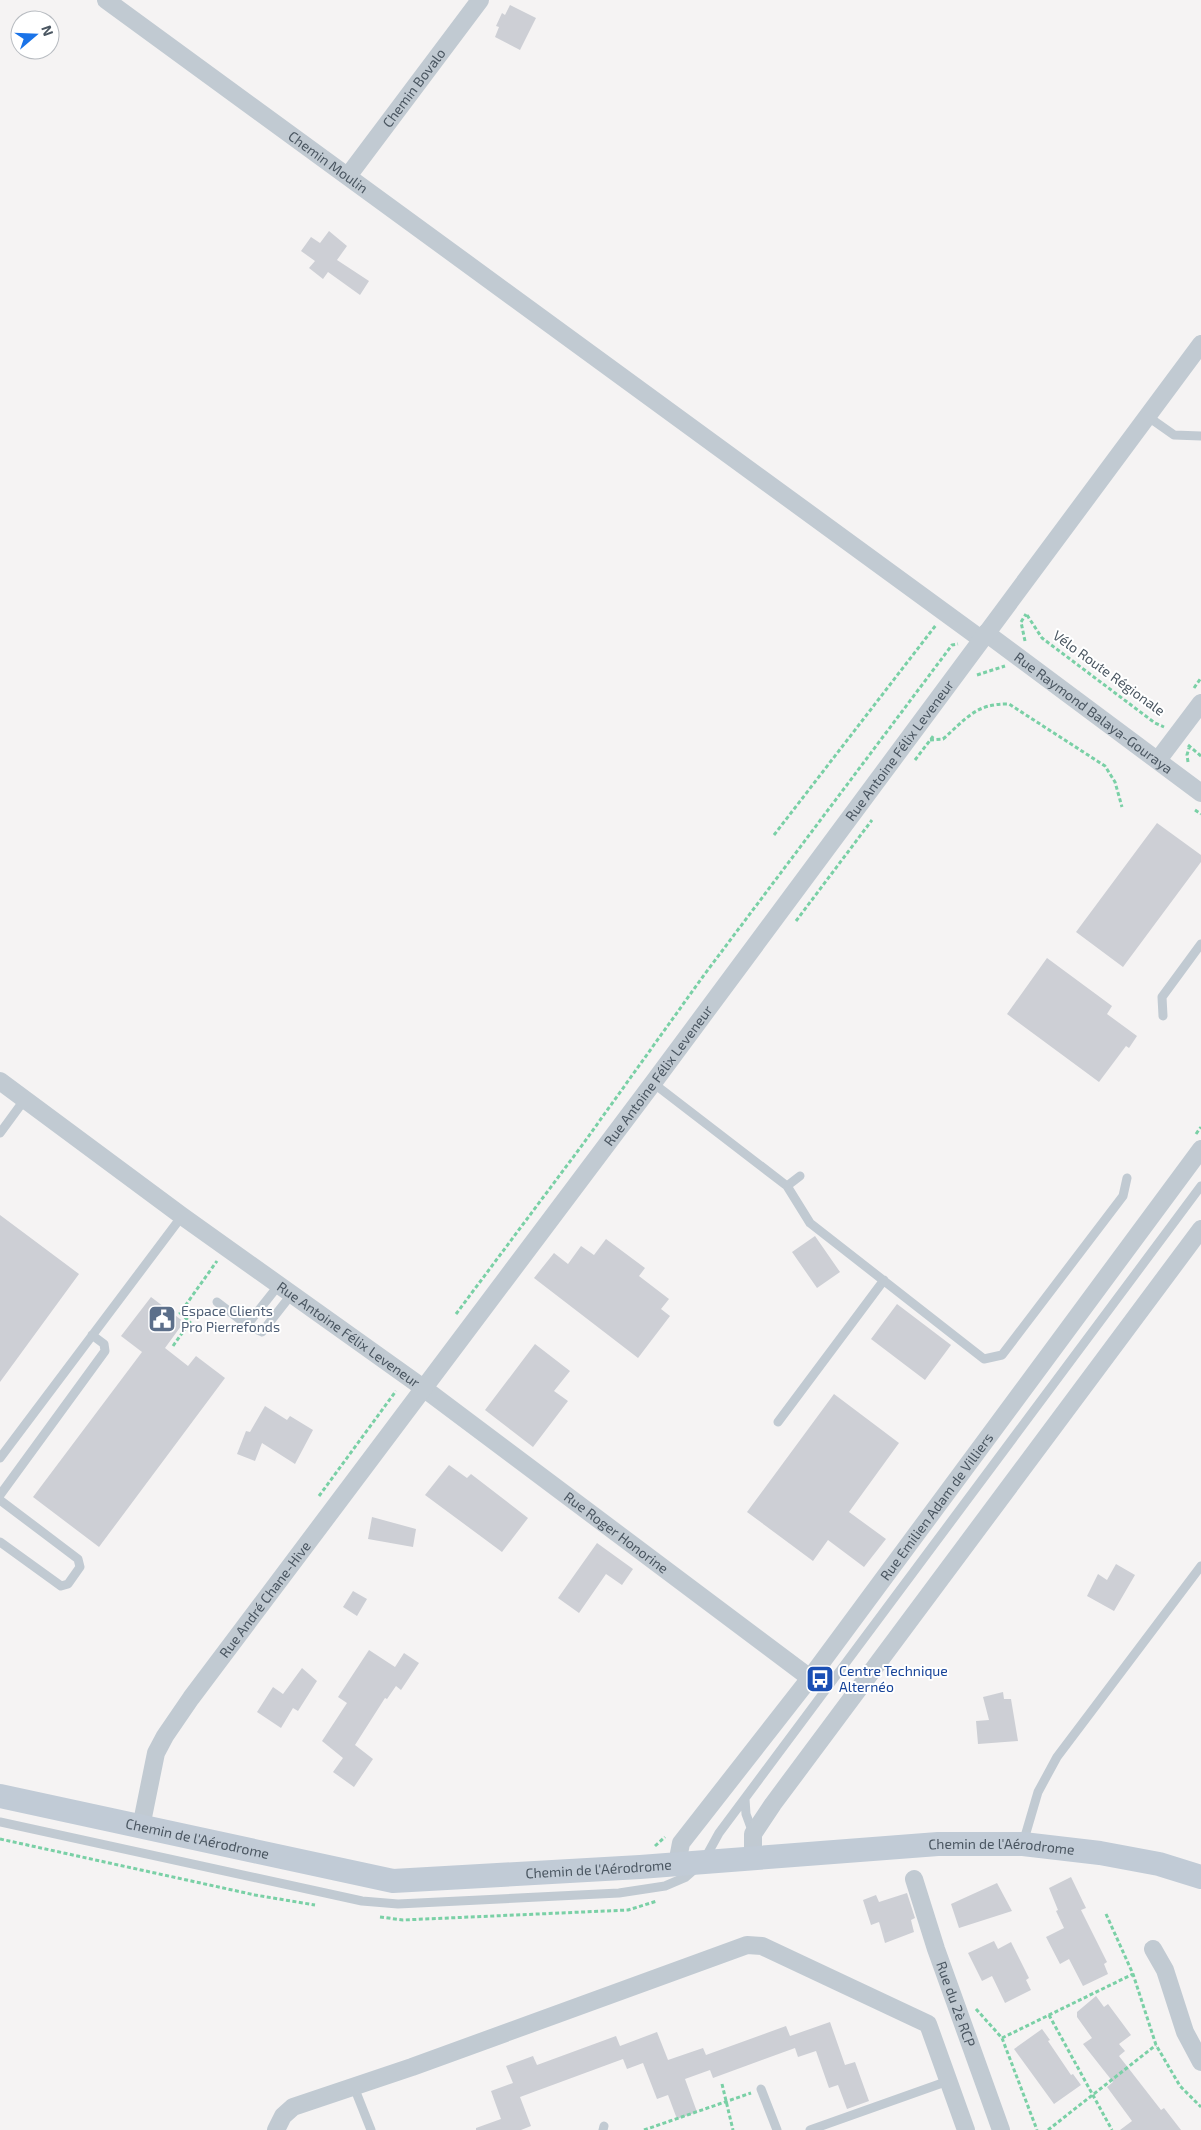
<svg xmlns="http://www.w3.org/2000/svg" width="1201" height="2130" viewBox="0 0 1201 2130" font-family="'Exo 2',sans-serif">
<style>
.building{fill:#cdcfd5}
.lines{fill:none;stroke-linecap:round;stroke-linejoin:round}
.path{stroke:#7ad0a6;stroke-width:3;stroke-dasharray:4 2.5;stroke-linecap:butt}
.service{stroke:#c1cad2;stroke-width:9}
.minor{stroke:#c1cad2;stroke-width:18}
.secondary{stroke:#c1cbd6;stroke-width:24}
.labels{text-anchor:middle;stroke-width:4;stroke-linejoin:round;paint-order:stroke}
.street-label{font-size:14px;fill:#4a5661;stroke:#fff}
.service-label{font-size:14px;fill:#4e5e75;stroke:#fff;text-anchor:start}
.transit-label{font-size:14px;fill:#164399;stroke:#fff;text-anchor:start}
</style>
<rect width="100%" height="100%" fill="#f5f3f3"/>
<!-- building -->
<path class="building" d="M510,5L536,18L520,50L495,37L499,27L496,26L502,13L505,15Z
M329,231L347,246L337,260L369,281L360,295L328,272L323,279L309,268L315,261L301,251L311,237L320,243Z
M1157,823L1201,855V862L1123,967L1076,932Z
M1047,958L1112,1006L1107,1014L1137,1036L1129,1048L1126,1046L1099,1082L1007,1014Z
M0,1215L79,1274L0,1382Z
M815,1236L840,1272L817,1288L792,1252Z
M606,1239L645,1268L639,1276L669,1299L661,1309L670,1316L638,1358L534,1278L554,1253L568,1264L581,1246L594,1255Z
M151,1297L184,1322L165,1348L188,1366L196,1356L225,1378L99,1547L33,1497L142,1352L121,1336Z
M897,1304L951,1345L925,1380L871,1339Z
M535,1344L570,1371L554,1391L568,1401L533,1447L485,1410Z
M834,1394L899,1443L849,1512L886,1539L864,1567L828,1540L813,1561L747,1512Z
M265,1406L287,1420L290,1416L313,1430L295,1464L262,1443L255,1461L237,1454L246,1431L250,1432Z
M449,1465L467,1478L471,1474L528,1518L502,1552L425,1495Z
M372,1517L416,1529L413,1547L368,1539Z
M597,1543L633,1569L622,1585L606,1574L579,1613L558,1598Z
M1116,1564L1135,1575L1114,1611L1087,1596L1098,1574L1107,1580Z
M353,1591L367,1599L357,1616L343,1607Z
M369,1650L395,1667L404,1653L419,1663L401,1690L396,1686L387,1699L385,1698L355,1745L373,1759L354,1787L333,1772L343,1758L322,1741L347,1703L338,1697Z
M302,1668L317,1681L298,1711L293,1708L281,1728L257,1712L273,1687L283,1694Z
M1003,1692L1004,1699H1011L1018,1741L978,1744L976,1721L989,1720L983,1697Z
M1071,1877L1086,1908L1081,1910L1107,1962L1104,1964L1108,1974L1083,1986L1069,1959L1060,1964L1046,1937L1064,1928L1056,1911L1058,1910L1049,1888Z
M997,1883L1012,1911L959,1928L951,1904Z
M907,1893L915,1918L911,1920L914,1932L885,1943L879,1922L871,1925L863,1900L876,1895L879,1902Z
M994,1941L998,1949L1011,1942L1029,1978L1026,1980L1031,1990L1005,2003L992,1976L982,1981L968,1953Z
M1096,1996L1104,2007L1108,2004L1131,2035L1119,2044L1125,2051L1119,2056L1161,2110L1164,2108L1181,2130H1120L1132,2121L1107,2087L1113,2082L1083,2044L1092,2038L1077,2017V2012Z
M830,2022L845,2065L855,2062L869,2101L847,2109L838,2085L829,2088L816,2051L798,2057L795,2048L713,2078L710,2070L685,2079L697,2112L677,2119L668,2095L657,2099L643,2063L627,2069L623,2059L520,2097L531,2126L521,2130H476V2128L501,2119L491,2091L513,2083L506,2066L533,2056L537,2065L616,2036L620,2046L657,2032L668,2060L703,2048L706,2055L786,2026L790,2036Z
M1042,2029L1050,2040L1048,2041L1071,2075L1073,2074L1081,2085L1054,2104L1014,2049Z"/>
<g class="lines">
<!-- path -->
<path class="path" d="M1027,615L1042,638L1155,723L1164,727
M1025,641L1021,622L1026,614
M977,675L1005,666
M1194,688L1201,678
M930,740L943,739C966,719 976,703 1009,704L1105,766L1115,782L1122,807
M1188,745L1201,756
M915,760L934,735
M1188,762L1187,755L1189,748
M1195,810L1201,814
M774,835L936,625
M796,921L872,820
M1196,1134L1201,1127
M456,1314L583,1144L704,975L952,645L958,644
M173,1346L190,1322L180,1313L217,1261
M319,1496L396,1391
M0,1839L255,1895L315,1905
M655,1846L665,1837
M1106,1914L1133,1974L1156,2045L1180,2086L1201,2107
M380,1917L403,1920L628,1910L657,1901
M976,2009L1002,2038L1037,2130
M1049,2015L1112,2130
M1002,2038L1133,1974
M722,2084L733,2130
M644,2130L751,2093
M1048,2130L1156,2045"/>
<!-- service -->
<path class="service" d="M1147,416L1174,435L1201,436
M1163,1016L1162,997L1201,944
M653,1083L787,1186
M0,1133L25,1099
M800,1176L787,1186L810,1223L984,1359L1002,1355L1123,1196L1127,1178
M217,1302L247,1325L262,1332L291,1295
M247,1325L278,1286
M778,1422L884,1280
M0,1458L182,1216
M0,1495L105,1351L104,1344L92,1335
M0,1500L78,1559L80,1567L68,1584L61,1586L0,1542
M745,1799L746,1814L753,1833
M0,1822L362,1901L398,1904L619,1893L665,1886L686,1877L703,1862L719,1833L1201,1186
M1023,1843L1038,1792L1057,1757L1201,1566
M354,2087L371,2130
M761,2089L777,2130
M603,2130L604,2126
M810,2130L948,2081"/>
<!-- minor -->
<g class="minor">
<path id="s1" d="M106,0L981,639"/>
<path id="s2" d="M348,176L480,0"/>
<path id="s3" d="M986,633L1201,793"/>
<path d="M1158,760L1201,703"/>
<path id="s4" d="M0,1081L182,1216L422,1387L810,1678"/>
<path id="s5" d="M141,1827L156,1753L165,1736L191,1698L653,1083L1201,344"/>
<path d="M753,1858V1834L773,1804L1201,1229"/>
<path id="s6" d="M677,1864L681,1843L810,1678L1201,1149"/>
<path id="s7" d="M914,1879L936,1949L1001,2130"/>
<path d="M1153,1949L1165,1970L1185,2032L1201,2062"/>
<path d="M276,2130L283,2116L293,2107L412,2067L747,1945L762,1946L928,2024L966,2130"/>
</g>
<!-- secondary -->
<path class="secondary" id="s8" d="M0,1796L393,1881L640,1867L938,1844H1023L1100,1853L1159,1864L1201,1877"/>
</g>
<!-- icons -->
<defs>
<symbol id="civic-square" viewBox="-11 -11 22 22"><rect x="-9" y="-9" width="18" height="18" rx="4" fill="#5c6f8a" stroke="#fff"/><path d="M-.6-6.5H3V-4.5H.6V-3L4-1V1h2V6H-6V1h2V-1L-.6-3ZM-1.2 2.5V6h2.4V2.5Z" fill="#fff"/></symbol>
<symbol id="bus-square" viewBox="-11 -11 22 22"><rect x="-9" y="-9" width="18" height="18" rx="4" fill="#1a4fb4" stroke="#fff"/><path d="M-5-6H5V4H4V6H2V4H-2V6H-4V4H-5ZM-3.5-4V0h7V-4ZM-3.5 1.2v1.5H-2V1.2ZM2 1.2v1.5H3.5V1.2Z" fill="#fff"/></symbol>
</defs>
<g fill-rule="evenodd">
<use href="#civic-square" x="146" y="1303" width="32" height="32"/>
<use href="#bus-square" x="804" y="1663" width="32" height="32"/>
</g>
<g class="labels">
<!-- street labels -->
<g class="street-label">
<text dy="5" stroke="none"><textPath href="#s2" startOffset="110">Chemin Bovalo</textPath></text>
<text dy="5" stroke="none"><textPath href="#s1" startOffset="275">Chemin Moulin</textPath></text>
<text transform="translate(1109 673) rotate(36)" y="5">Vélo Route Régionale</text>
<text dy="5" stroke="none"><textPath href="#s3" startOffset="134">Rue Raymond Balaya-Gouraya</textPath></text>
<text dy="5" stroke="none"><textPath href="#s5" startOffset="1324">Rue Antoine Félix Leveneur</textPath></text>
<text dy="5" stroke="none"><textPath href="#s5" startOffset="919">Rue Antoine Félix Leveneur</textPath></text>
<text dy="5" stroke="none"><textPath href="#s4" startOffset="431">Rue Antoine Félix Leveneur</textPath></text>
<text dy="5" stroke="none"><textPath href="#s6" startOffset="444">Rue Emilien Adam de Villiers</textPath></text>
<text dy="5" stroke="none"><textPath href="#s4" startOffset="764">Rue Roger Honorine</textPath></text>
<text dy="5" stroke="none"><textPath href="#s5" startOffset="264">Rue André Chane-Hive</textPath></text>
<text dy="5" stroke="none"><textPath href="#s8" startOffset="202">Chemin de l'Aérodrome</textPath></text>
<text dy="5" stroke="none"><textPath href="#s8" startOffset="1012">Chemin de l'Aérodrome</textPath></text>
<text dy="5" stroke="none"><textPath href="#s8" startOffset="608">Chemin de l'Aérodrome</textPath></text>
<text dy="5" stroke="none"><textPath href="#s7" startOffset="132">Rue du 2è RCP</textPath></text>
</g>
<!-- service labels -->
<g class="service-label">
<text x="181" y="1316">Espace Clients<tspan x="181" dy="16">Pro Pierrefonds</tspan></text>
</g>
<!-- transit labels -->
<g class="transit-label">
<text x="839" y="1676">Centre Technique<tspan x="839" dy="16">Alternéo</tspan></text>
</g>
</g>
<!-- north arrow -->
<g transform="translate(35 35) rotate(71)"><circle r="24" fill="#ffffff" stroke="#b7bbc0"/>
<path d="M0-4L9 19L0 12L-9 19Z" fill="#1a73e8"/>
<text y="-8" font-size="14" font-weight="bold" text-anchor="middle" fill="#4a5661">N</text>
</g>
</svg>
